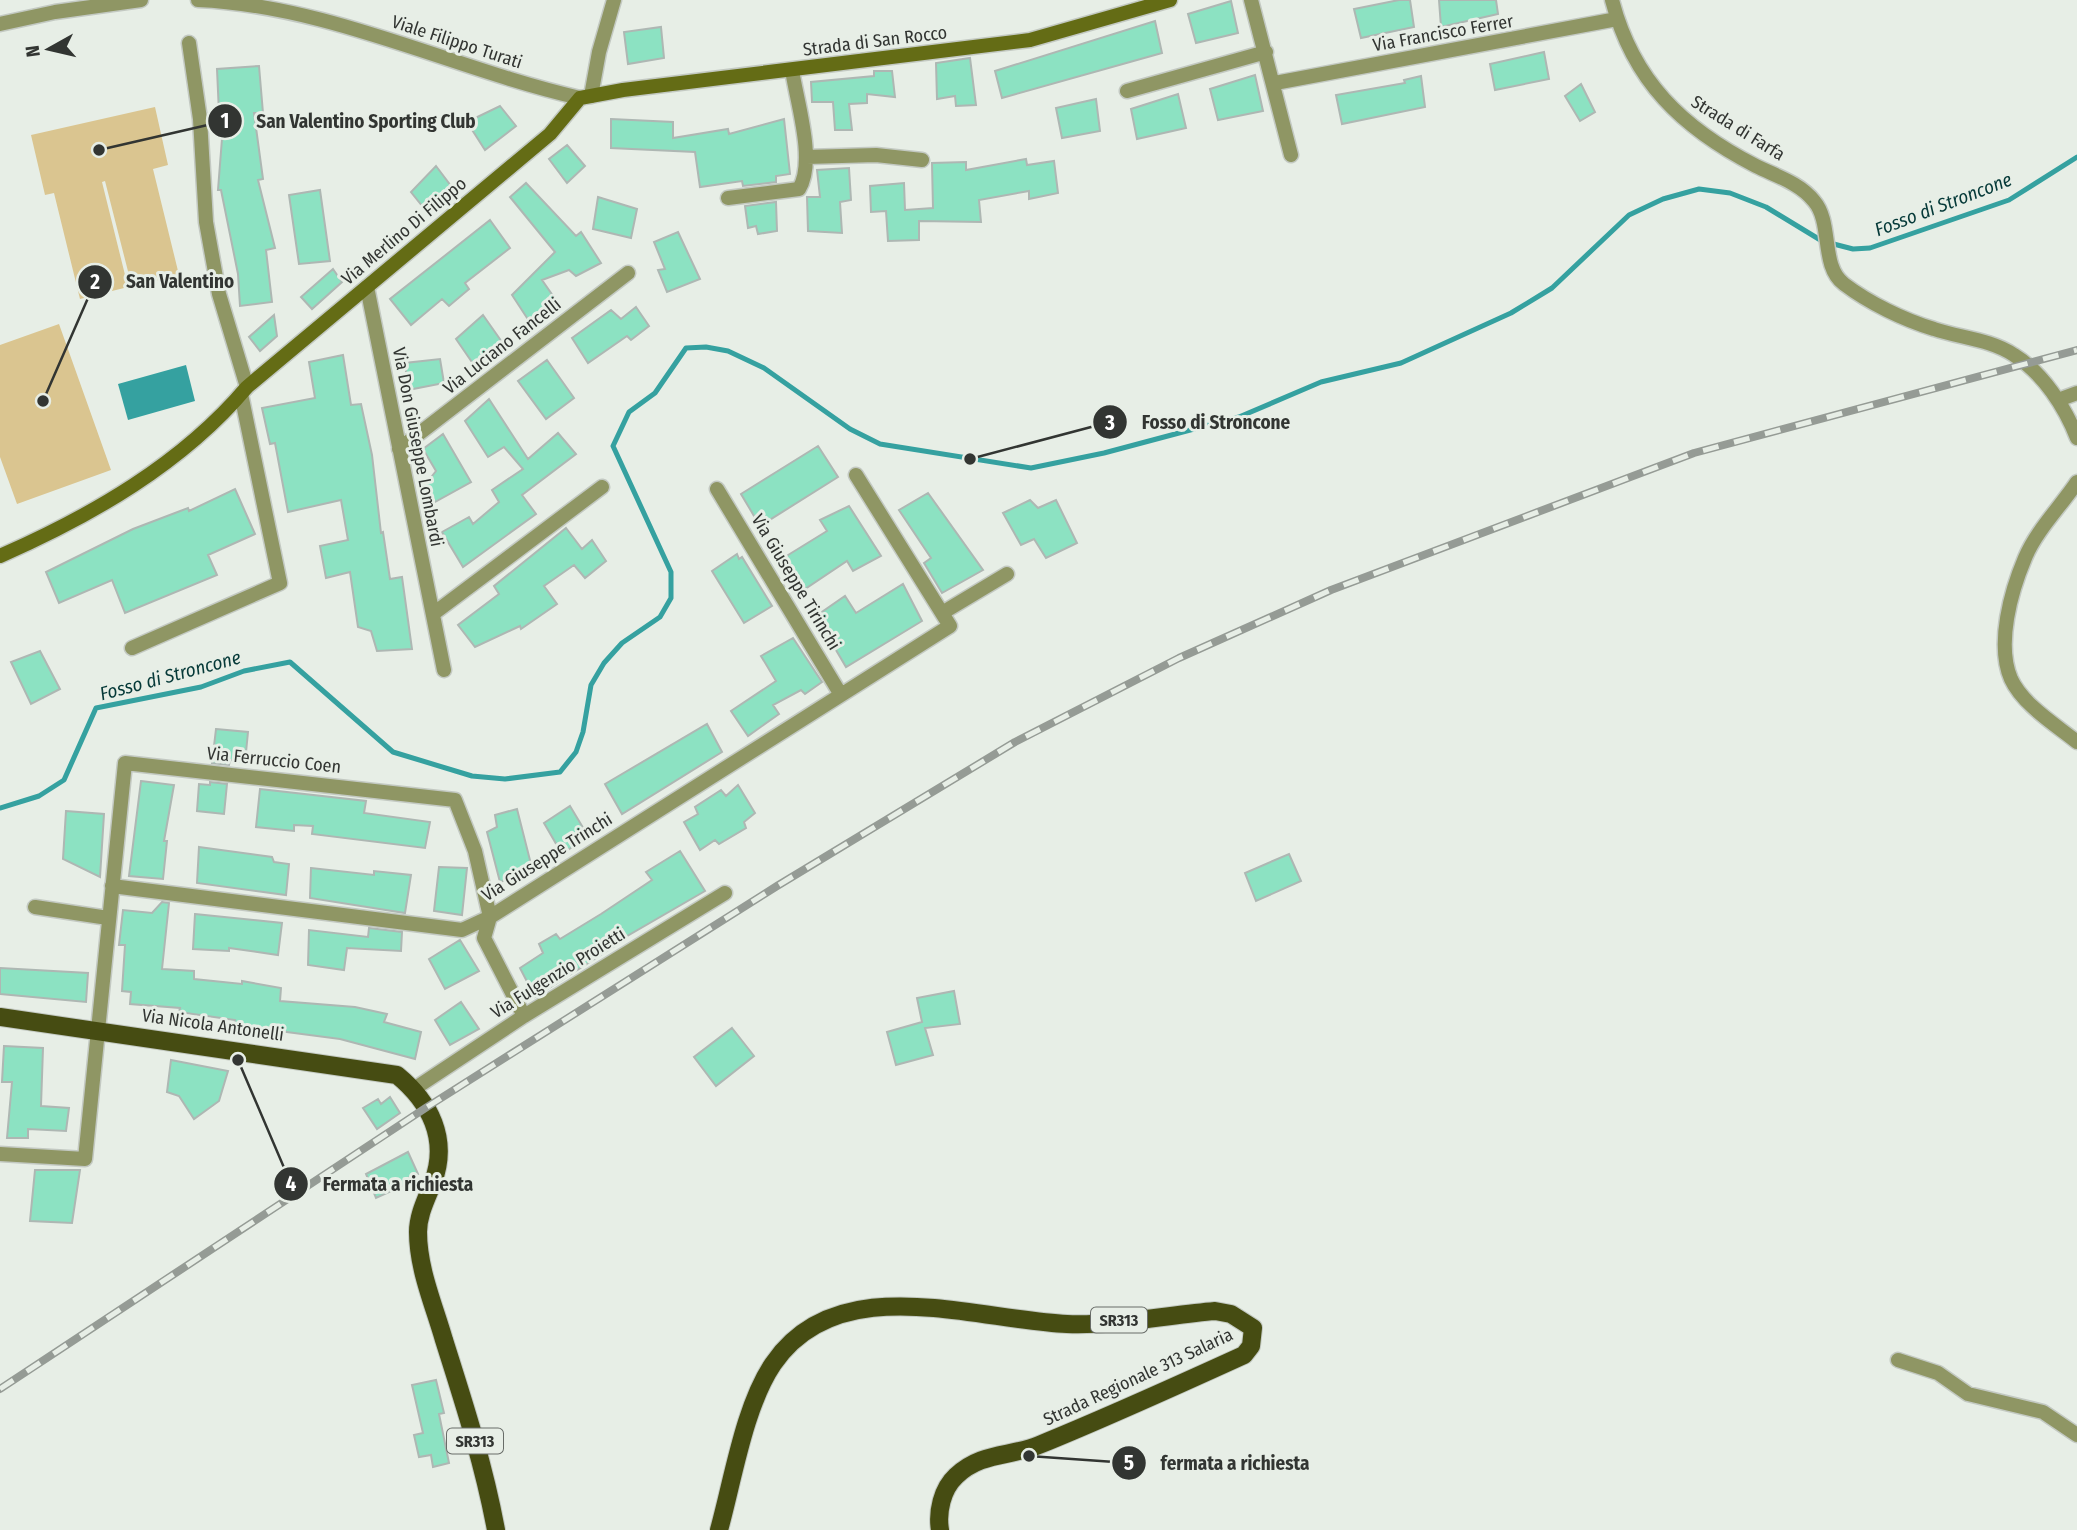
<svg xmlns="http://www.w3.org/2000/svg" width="2077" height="1530" viewBox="0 0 2077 1530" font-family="'Fira Sans Condensed',sans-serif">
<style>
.green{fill:#dac590}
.water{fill:#35a1a0}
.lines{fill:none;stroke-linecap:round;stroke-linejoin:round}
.stream{stroke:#35a1a0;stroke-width:5}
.building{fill:#8ce2c2;stroke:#aeb7b3;stroke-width:2}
.minor-casing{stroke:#c3c9c2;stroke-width:17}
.tertiary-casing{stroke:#c3c9c2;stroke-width:17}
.secondary-casing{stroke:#c3c9c2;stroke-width:17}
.primary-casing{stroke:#c3c9c2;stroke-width:20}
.minor{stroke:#8f9664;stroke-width:14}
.tertiary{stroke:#8f9664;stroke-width:14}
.secondary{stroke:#646c15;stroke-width:14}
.primary{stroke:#464c12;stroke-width:18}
.rail-casing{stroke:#959b95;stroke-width:8}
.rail{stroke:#e7eee6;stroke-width:5;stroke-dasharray:16;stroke-linecap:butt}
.labels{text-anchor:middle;stroke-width:6;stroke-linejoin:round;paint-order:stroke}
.shield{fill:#e7eee6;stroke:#686c68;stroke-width:2}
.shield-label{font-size:16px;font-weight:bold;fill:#323532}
.street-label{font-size:18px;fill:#323532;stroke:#e7eee6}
.water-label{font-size:19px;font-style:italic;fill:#053938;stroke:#e7eee6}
.leader{fill:none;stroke:#323532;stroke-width:2.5}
.callout-dot{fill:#323532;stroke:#e7eee6;stroke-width:2.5}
.mark-label{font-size:21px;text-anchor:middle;font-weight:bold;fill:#fff}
.callout-label{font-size:19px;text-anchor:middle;font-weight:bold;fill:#323532;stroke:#e7eee6;stroke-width:6;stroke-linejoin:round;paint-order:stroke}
</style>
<rect width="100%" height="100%" fill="#e7eee6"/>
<!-- green -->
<path class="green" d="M155,107L168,165L153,169L179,275L132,287L105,181L102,182L128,287L80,299L54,193L45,195L31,135Z
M59,324L111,470L17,504L0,457V345Z"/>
<!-- water -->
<path class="water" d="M186,365L195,401L128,420L118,384Z"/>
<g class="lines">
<!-- stream -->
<path class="stream" d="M0,808L39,796L64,780L96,708L201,687L244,671L290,662L393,752L472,776L505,779L560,772L576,752L583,732L591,685L604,663L622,643L660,617L671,598V572L613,446L629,412L655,393L686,348L706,347L728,351L764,368L850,429L880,444L1031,468L1104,453L1239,417L1321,382L1401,363L1511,313L1552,288L1629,215L1663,199L1699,189L1730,193L1766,207L1822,241L1853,249L1870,248L2009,200L2077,157"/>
</g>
<!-- building -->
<path class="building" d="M1399,0H1410L1414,27L1361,38L1354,9Z
M1439,0H1496L1498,14L1441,27Z
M1231,1L1238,33L1196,43L1188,14Z
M1155,21L1162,53L1002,98L995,71Z
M661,27L664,58L628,64L624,32Z
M1544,52L1549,79L1495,90L1490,64Z
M970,58L976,105L956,106L955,96L937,99L936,63Z
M259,66L263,113H254L263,179L258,180L275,248L266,250L272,302L240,306L238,274L221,190H218L224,113H219L217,69Z
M874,71H892L895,97L867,94V103L849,104L852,130H835L833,102H812L811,82L874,76Z
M1255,75L1263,111L1218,120L1210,89Z
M1421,76L1425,107L1342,124L1336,95L1405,83L1404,80Z
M1581,84L1595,112L1580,121L1565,96Z
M1178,94L1186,128L1137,139L1131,109Z
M1096,99L1100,131L1062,138L1056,108Z
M500,106L516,126L485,150L467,122Z
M611,119L673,122V138L728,129L729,134L784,119L790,174L776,176V182L743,186L742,181L700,187L695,152L611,148Z
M567,145L585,166L567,183L549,159Z
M1026,159L1027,165L1054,161L1058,193L1029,199V191L979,200L981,222L919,221V240L888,241L886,211L871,212L870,186L904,183L905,210L933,208L932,163L966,162V170Z
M436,166L451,186L427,212L411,192Z
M849,168L851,200L840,202L842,233L808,231L807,197H820L817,170Z
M526,183L576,236L581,232L601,263L576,276L569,270L542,280L558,303L529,321L512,295L555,252L510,197Z
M320,190L330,261L299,264L289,195Z
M598,197L637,209L631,238L593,229Z
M776,202L777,231L758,234L756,226L748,228L745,206Z
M490,220L510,248L465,283L469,289L449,306L442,299L411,325L390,299Z
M678,232L700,279L667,292L658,270L665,269L654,242Z
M333,269L342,282L312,309L301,297Z
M636,307L649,326L631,340L627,336L588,363L572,338L611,310L621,319Z
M274,315L277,336L260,351L249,337Z
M483,315L502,342L474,365L456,339Z
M343,355L351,405L361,404L372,455L381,533L383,532L390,579L402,577L412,649L377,651L371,631L358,627L350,572L326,578L320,546L348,540L341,500L288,512L275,443L270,444L262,408L315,398L309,362Z
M440,359L444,383L408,390L405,363Z
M547,360L574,398L546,419L518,381Z
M489,399L528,459L558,433L576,454L522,495L536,514L463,567L442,532L469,517L473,524L499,502L492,490L523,469L504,447L488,457L465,421Z
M443,434L471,482L435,502L424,486L436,471L423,449Z
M818,446L838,477L760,526L741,494Z
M235,489L255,534L208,555L217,575L125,613L112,580L59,603L46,572L133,529L188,508L189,511Z
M928,493L983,570L942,593L924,563L931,558L899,510Z
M1030,500L1038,508L1056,500L1077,543L1046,558L1034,539L1021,545L1003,513Z
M849,506L881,556L853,571L847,561L799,593L780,560L827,531L820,520Z
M566,528L582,549L592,540L606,561L585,578L574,565L544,586L557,604L521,629L520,626L475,647L458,625L499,594L494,586Z
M737,554L739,559L742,557L772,606L744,623L712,571Z
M903,584L922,621L846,667L816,616L845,596L856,613Z
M793,638L822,682L805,694L801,690L773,705L779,714L748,736L731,711L776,681L761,656Z
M40,651L60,689L31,704L11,662Z
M707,724L722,752L622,814L605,784Z
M216,729L248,732L245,762L230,760L229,765L212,763Z
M141,781L174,785L164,841H167L163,879L129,876Z
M210,782L227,784L224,814L197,811L199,784L210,785Z
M738,785L755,813L744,822L746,828L719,844L715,840L700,850L684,822L698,814L695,807L721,790L726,796Z
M260,789L366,801L364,813L430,822L425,848L312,834L313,826L294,825V831L256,827Z
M570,806L588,836L562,854L544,823Z
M517,809L533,872L500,882L487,832L497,827L495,815Z
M66,811L104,814L100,877L63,859Z
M199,847L272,857L274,862L289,864L286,895L197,883Z
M680,851L705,891L617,942L618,944L535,997L520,968L543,953L539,944L556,934L560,939L601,914L652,880L646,872Z
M1289,854L1301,881L1256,901L1245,873Z
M439,867L467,868L462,915L434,911Z
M311,868L374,875V871L411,875L405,913L310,898Z
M162,902L169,903L162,969L194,971V979L242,984V981L281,988L280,1001L355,1007L387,1014L384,1022L421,1032L415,1059L340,1039L234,1025L235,1020L179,1012L180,1008L130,1004L131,992L122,991L125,945H119L123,910L152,913Z
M195,914L282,923L278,955L229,948V951L193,949Z
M369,928L402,932L401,951L347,948L344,970L308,965L309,930L368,937Z
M460,940L479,971L445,989L429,959Z
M0,968L88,973L86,1002L0,994Z
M954,991L960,1024L925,1028L933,1055L896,1065L887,1032L922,1022L917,998Z
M461,1002L479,1029L450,1045L435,1020Z
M732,1028L754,1056L716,1086L694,1057Z
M4,1046L43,1048L41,1106L69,1108L66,1131L28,1129V1138H7L12,1082H2Z
M171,1060L228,1071L219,1101L194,1119L179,1096L167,1092Z
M390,1097L400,1113L377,1129L363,1108L378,1099L381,1104Z
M408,1152L418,1174L405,1179L407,1184L376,1198L366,1174Z
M35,1170H80L72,1223L30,1221Z
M436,1380L444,1413L439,1414L449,1463L433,1467L431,1455L419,1457L414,1435L423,1433L412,1385Z"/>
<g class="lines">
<defs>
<path id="minor" d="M1251,0L1291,155
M1612,0C1633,81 1682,128 1756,166C1776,176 1800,183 1814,201C1833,223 1820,266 1844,284C1869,303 1904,320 1934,329C1960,338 1990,339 2014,355C2043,373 2065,407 2077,438
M189,43L200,119L206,222L219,294L247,387
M1275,83L1617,19
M1127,91L1266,52
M591,96L599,52L614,0
M807,157L876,155L922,160
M728,198L799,189C816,161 797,103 792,70
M367,287L444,670
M2058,400L2077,393
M399,449L628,273
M2077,482C2061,506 2036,531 2025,558C2011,591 1996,644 2011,679C2023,705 2056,725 2077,742
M717,489L841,695
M942,613L1007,574
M433,614L602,487
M132,648L280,583L241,394
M112,886L462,930L490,917L950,626L856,475
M35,907L108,918
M414,1089L524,1016L725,893
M0,1154L85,1159L125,763L455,800L475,851L490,917L484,938L524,1016
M1898,1360L1938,1373L1968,1394L2043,1412L2077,1435"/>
<path id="tertiary" d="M198,0C331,6 453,69 580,98
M0,24L55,12L141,0"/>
<path id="secondary" d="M0,556C91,516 182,464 247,387L550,134L580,98L623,90L1030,40L1170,0"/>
<path id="primary" d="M0,1017L397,1075C430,1102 449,1139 433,1182C427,1198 418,1214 418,1232C418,1269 434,1305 444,1340C464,1403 484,1465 496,1530
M719,1530C733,1480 744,1407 773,1364C838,1268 974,1320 1067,1324C1112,1326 1169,1315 1215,1311L1231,1314L1253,1328L1251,1346L1244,1355C1176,1386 1108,1417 1039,1445C1010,1457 981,1452 956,1476C942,1489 937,1512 940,1530"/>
</defs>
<!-- minor casing -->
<use href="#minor" class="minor-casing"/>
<!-- tertiary casing -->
<use href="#tertiary" class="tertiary-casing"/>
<!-- secondary casing -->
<use href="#secondary" class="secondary-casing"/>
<!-- primary casing -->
<use href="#primary" class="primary-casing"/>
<!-- minor -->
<use href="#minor" class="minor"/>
<!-- tertiary -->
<use href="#tertiary" class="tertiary"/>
<!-- secondary -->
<use href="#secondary" class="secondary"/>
<!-- primary -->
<use href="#primary" class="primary"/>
<defs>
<path id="rail" d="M0,1389L427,1107L777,886L1015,742L1179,658L1331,590L1694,453L2077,350"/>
</defs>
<!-- rail casing -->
<use href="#rail" class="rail-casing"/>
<!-- rail -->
<use href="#rail" class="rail"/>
</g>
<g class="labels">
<!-- shield labels -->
<g class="shield">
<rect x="1091" y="1307.5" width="56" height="25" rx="5"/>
<rect x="447" y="1428.5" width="56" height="25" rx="5"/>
</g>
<g class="shield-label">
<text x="1119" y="1326">SR313</text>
<text x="475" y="1447">SR313</text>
</g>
<!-- street labels -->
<g class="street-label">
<text transform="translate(1443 33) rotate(-10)" y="6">Via Francisco Ferrer</text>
<text transform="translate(875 41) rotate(-7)" y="6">Strada di San Rocco</text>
<text transform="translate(457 42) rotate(18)" y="6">Viale Filippo Turati</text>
<text transform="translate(1738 128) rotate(32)" y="6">Strada di Farfa</text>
<text transform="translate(404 231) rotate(-40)" y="6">Via Merlino Di Filippo</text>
<text transform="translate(502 346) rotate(-38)" y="6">Via Luciano Fancelli</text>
<text transform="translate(418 447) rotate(79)" y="6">Via Don Giuseppe Lombardi</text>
<text transform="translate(796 582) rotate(59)" y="6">Via Giuseppe Tirinchi</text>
<text transform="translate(274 760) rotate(6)" y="6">Via Ferruccio Coen</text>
<text transform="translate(547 857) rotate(-32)" y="6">Via Giuseppe Trinchi</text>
<text transform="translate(558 973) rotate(-32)" y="6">Via Fulgenzio Proietti</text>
<text transform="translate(213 1025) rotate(8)" y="6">Via Nicola Antonelli</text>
<text transform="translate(1138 1377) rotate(-25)" y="6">Strada Regionale 313 Salaria</text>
</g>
<!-- water labels -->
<g class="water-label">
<text transform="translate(1943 204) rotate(-21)" y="7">Fosso di Stroncone</text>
<text transform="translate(170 675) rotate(-15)" y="7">Fosso di Stroncone</text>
</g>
</g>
<!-- callouts -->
<path class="leader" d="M99 150L225 121M43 401L95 282M970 459L1110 422M238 1060L291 1184M1029 1456L1129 1463"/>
<g class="callout-dot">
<circle cx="99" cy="150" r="7"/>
<circle cx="43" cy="401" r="7"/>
<circle cx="970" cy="459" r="7"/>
<circle cx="238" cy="1060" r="7"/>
<circle cx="1029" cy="1456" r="7"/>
<circle cx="225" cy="121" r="18"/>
<circle cx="95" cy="282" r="18"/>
<circle cx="1110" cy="422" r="18"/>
<circle cx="291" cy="1184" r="18"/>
<circle cx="1129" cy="1463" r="18"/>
</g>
<g class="mark-label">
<text x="225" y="128">1</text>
<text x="95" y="289">2</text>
<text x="1110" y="430">3</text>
<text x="291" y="1191">4</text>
<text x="1129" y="1470">5</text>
</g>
<g class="callout-label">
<text x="366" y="128">San Valentino Sporting Club</text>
<text x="180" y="288">San Valentino</text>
<text x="1216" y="429">Fosso di Stroncone</text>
<text x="398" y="1191">Fermata a richiesta</text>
<text x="1235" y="1470">fermata a richiesta</text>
</g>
<!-- north arrow -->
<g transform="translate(49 49) rotate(262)" stroke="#e7eee6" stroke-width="5" paint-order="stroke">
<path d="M0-5L12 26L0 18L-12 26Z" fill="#323532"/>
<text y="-10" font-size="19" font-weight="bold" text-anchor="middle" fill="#323532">N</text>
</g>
</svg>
